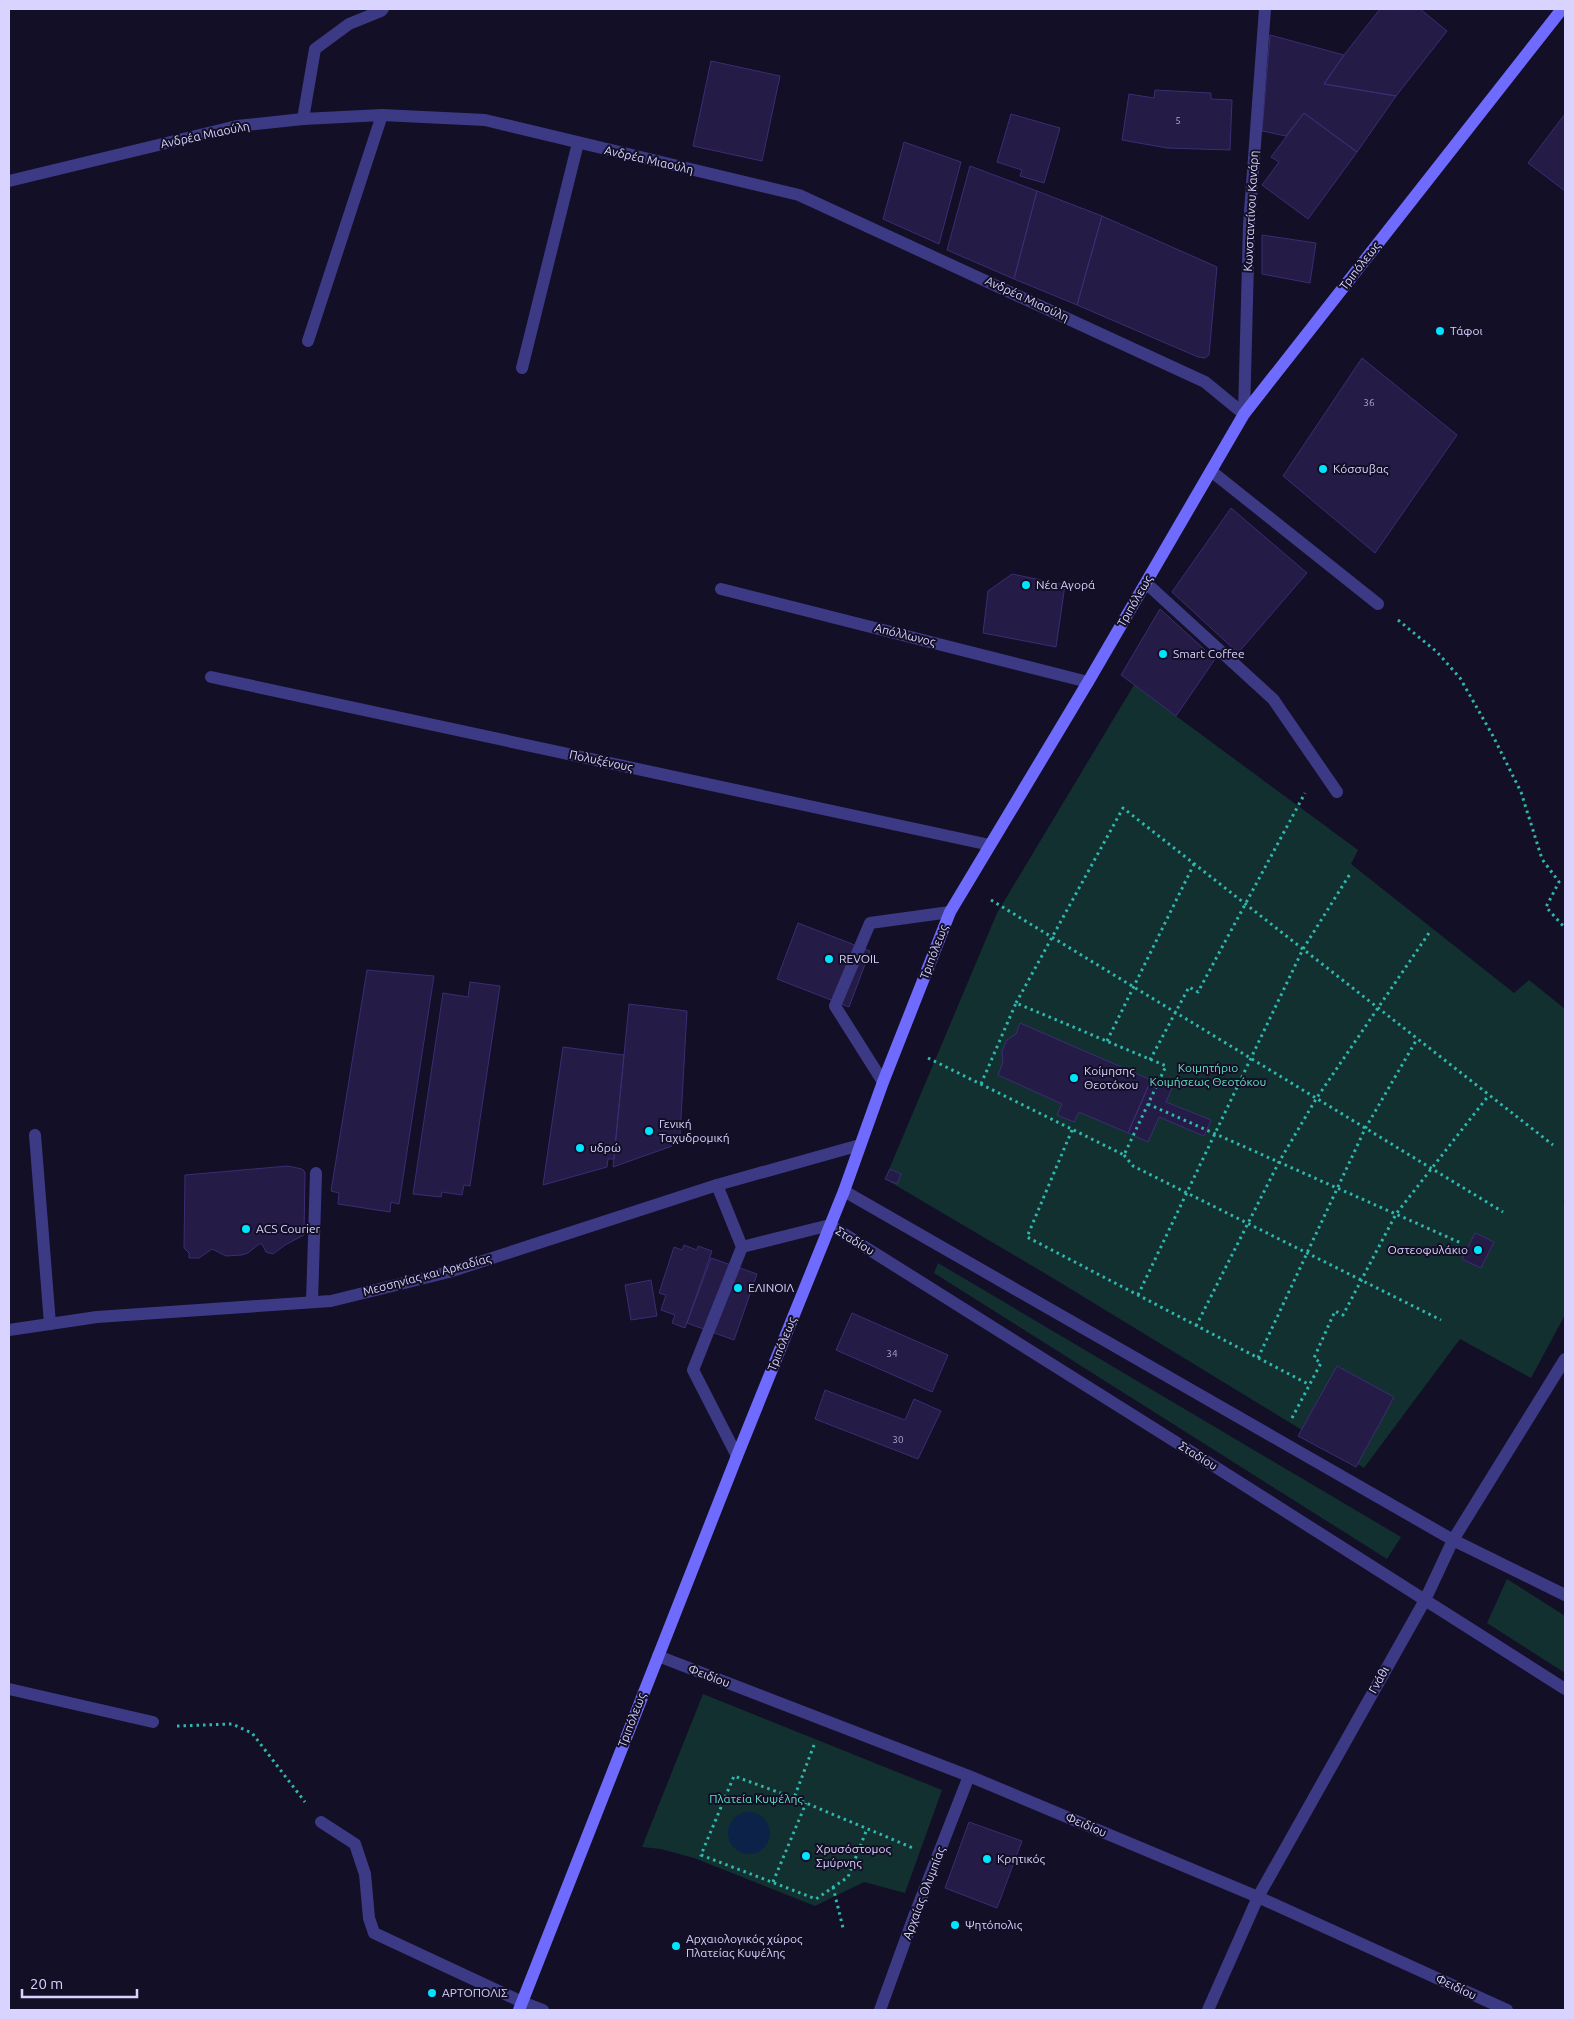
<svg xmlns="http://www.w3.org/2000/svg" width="1574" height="2019" viewBox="0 0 1574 2019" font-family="Ubuntu,sans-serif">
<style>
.green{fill:#12302f}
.water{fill:#0c2248}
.building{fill:#241b47;stroke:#3b2d73}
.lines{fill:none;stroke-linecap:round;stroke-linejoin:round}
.path{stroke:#2fb8b0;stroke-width:3;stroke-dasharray:2.5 4;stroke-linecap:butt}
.service{stroke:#3d3a85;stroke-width:12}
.minor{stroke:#3d3a85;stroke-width:12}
.tertiary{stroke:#3d3a85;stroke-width:12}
.secondary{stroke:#6f6bff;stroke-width:12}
.poi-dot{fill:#00e5ff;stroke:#130f26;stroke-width:2}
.labels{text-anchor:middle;stroke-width:4;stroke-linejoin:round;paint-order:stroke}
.number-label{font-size:10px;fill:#aca6d1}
.street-label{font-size:12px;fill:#d9d4ff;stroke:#130f26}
.poi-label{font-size:12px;fill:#d9d4ff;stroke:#130f26;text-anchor:start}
.park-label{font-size:12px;fill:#5fe0c0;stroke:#130f26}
</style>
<rect width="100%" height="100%" fill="#130f26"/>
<!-- green -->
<path class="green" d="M1134,685L1358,850L1351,864L1514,993L1529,980L1565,1009V1199L1563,1202L1565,1204V1315L1531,1378L1460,1339L1364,1468L1056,1280L885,1179L997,913Z
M938,1263L1401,1537L1387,1559L934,1273Z
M1507,1579L1565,1616V1673L1487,1623Z
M703,1694L942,1790L905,1893L864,1882L815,1906L694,1858L661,1849L642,1847Z"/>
<!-- water -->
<path class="water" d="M728 1833a21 21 0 1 1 42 0a21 21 0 1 1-42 0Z"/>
<!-- building -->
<path class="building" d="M1380,9H1420L1447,31L1396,96L1324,84L1344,55Z
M1270,35L1344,55L1324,84L1396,96L1357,152L1304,113L1286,136L1262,131Z
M711,61L780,76L762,161L693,146Z
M1155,90L1211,93V99L1232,100L1230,150L1167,148L1122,140L1129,94L1154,98Z
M1304,113L1357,152L1308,219L1262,185L1279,162L1271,157Z
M1011,114L1060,128L1044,183L1020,176L1022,170L997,162Z
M1565,114V191L1528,163Z
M904,142L961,162L939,244L883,219Z
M970,166L1037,191L1014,279L947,250Z
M1037,191L1102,216L1077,305L1014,279Z
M1102,216L1217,267L1209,355L1205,358L1198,357L1077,305Z
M1262,235L1316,243L1310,283L1262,274Z
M1362,358L1457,435L1375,553L1283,476Z
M1231,508L1307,573L1238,653L1172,592Z
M1012,574L1065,585L1056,647L983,633L988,591Z
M1160,609L1215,659L1176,716L1121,675Z
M798,923L870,951L849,1007L777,979Z
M367,970L434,976L399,1204L391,1202L390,1212L338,1204L339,1193L331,1191Z
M470,982L500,986L470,1186L464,1185L462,1195L442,1192L441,1197L413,1194L443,993L468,997Z
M629,1004L687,1011L680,1136L673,1137L672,1146L613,1167Z
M1020,1023L1151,1080L1128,1133L1079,1112L1074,1122L1057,1115L1062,1104L998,1075L1003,1062L1002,1051L1007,1040L1016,1034Z
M563,1047L624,1055L614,1159H608L607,1167L543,1185Z
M1151,1080L1172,1088L1166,1102L1211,1120L1204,1136L1159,1117L1148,1142L1128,1133Z
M288,1166L302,1169L305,1172L304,1235L285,1245L273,1254L266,1252L262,1244H259L248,1253L242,1255L226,1256L212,1249L199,1258H189V1253L184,1248L185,1175Z
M890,1169L901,1174L897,1184L885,1179Z
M1475,1233L1494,1242L1481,1268L1462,1259Z
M684,1245L697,1250L698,1246L712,1251L685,1328L672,1323L675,1315L661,1310L666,1295L659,1293L674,1247L682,1250Z
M711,1258L757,1274L734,1340L687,1323Z
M651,1280L657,1316L631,1320L625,1285Z
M852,1313L948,1355L932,1392L836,1350Z
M1337,1366L1394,1397L1356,1467L1298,1436Z
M825,1390L905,1420L914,1399L941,1411L918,1459L815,1419Z
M969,1822L1022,1841L997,1908L945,1888Z"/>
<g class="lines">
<!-- path -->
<path class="path" d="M1398,620L1437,652L1460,678L1493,736L1521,792L1542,859L1559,882L1546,907L1565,928
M991,900L1503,1212
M1016,1003L1123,808L1553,1145
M1107,1041L1194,864
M928,1058L1124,1155L1166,1066L1016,1003L981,1084
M1150,1060L1189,987L1198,992L1305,793
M1148,1104L1461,1243
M1072,1130L1027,1237L1310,1385
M1124,1155L1133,1166L1441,1320
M1138,1295L1303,949L1350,874
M1196,1326L1279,1162L1316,1099L1429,933
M1258,1358L1365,1129L1417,1039
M1292,1418L1321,1363L1314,1358L1335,1311L1343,1315L1396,1214L1489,1095
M177,1726L232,1724L252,1733L305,1802
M814,1745L794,1798L913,1848
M794,1798L734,1776L701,1855L816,1899L848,1877L867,1829
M773,1882L806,1803
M833,1887L843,1928"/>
<!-- service -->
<path class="service" d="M303,119L315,49L349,24L381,11L383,9
M1211,471L1378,604
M1146,583L1273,699L1337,792
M883,1082L835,1006L870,923L950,912
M35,1135L50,1324
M717,1185L742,1247
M312,1302L316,1173
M737,1456L693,1370L742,1247L830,1225
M321,1822L355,1844L365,1874L369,1918L374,1933L522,2002"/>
<!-- minor -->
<path class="minor" d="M9,181L237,126L303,119L382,115L485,120L799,195L1205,382L1244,414
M308,341L382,115
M522,368L578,143
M1244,414L1249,225L1265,9
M721,589L1088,682
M211,677L990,845
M844,1191L1453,1540L1565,1595
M830,1225L1206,1461L1565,1689
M658,1656L969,1776L1258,1897L1507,2010
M9,1689L153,1722
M522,2002L543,2010
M880,2010L913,1919L969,1776
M1208,2010L1258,1897L1425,1600L1453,1540L1565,1359"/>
<!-- tertiary -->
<path class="tertiary" d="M9,1330L97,1317L331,1301L449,1272L717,1185L860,1145"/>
<!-- secondary -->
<path class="secondary" d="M519,2010L737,1456L844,1191L883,1082L950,912L1088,682L1244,414L1562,9"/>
</g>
<!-- markers -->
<g class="poi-dot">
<circle cx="1440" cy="331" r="5"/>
<circle cx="1323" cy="469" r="5"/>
<circle cx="1026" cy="585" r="5"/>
<circle cx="1163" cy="654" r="5"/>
<circle cx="829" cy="959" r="5"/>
<circle cx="1074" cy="1078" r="5"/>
<circle cx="649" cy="1131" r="5"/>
<circle cx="580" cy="1148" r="5"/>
<circle cx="246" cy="1229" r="5"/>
<circle cx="1478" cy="1250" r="5"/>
<circle cx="738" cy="1288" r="5"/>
<circle cx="806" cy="1856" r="5"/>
<circle cx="987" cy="1859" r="5"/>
<circle cx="955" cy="1925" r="5"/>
<circle cx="676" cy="1946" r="5"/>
<circle cx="432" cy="1993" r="5"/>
</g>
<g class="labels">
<!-- number labels -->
<g class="number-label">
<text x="1178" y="124">5</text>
<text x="1369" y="406">36</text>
<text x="892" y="1357">34</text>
<text x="898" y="1443">30</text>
</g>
<!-- street labels -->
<g class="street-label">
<text transform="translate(205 135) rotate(-12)" y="4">Ανδρέα Μιαούλη</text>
<text transform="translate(649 160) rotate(13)" y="4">Ανδρέα Μιαούλη</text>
<text transform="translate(1251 211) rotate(-87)" y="4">Κωνσταντίνου Κανάρη</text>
<text transform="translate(1360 266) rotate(-52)" y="4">Τριπόλεως</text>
<text transform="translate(1027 299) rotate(25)" y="4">Ανδρέα Μιαούλη</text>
<text transform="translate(1135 601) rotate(-60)" y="4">Τριπόλεως</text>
<text transform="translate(905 635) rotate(14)" y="4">Απόλλωνος</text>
<text transform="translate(601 761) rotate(12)" y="4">Πολυξένους</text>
<text transform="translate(934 952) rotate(-69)" y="4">Τριπόλεως</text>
<text transform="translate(855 1241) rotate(32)" y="4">Σταδίου</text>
<text transform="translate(427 1275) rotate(-15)" y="4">Μεσσηνίας και Αρκαδίας</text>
<text transform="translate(782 1344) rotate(-68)" y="4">Τριπόλεως</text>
<text transform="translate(1198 1456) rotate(32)" y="4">Σταδίου</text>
<text transform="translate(709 1676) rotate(21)" y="4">Φειδίου</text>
<text transform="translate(1379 1680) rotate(-61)" y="4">Γνάθι</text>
<text transform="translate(632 1720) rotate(-69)" y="4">Τριπόλεως</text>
<text transform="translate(1086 1825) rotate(23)" y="4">Φειδίου</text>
<text transform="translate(924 1893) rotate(-69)" y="4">Αρχαίας Ολυμπίας</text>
<text transform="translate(1456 1987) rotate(25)" y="4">Φειδίου</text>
</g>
<!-- poi labels -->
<g class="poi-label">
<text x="1450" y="335">Τάφοι</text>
<text x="1333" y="473">Κόσσυβας</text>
<text x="1036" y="589">Νέα Αγορά</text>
<text x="1173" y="658">Smart Coffee</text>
<text x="839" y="963">REVOIL</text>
<text x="1084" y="1075">Κοίμησης<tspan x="1084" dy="14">Θεοτόκου</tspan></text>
<text x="659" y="1128">Γενική<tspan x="659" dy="14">Ταχυδρομική</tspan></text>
<text x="590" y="1152">υδρώ</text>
<text x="256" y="1233">ACS Courier</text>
<text x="1468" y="1254" text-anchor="end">Οστεοφυλάκιο</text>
<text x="748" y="1292">ΕΛΙΝΟΙΛ</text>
<text x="816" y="1853">Χρυσόστομος<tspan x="816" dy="14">Σμύρνης</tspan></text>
<text x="997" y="1863">Κρητικός</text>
<text x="965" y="1929">Ψητόπολις</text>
<text x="686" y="1943">Αρχαιολογικός χώρος<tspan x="686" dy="14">Πλατείας Κυψέλης</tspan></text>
<text x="442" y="1997">ΑΡΤΟΠΟΛΙΣ</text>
</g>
<!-- park labels -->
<g class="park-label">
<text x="1208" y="1072">Κοιμητήριο<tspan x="1208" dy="14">Κοιμήσεως Θεοτόκου</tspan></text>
<text x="756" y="1803">Πλατεία Κυψέλης</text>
</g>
</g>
<!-- border -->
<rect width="1574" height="2019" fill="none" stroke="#d9d4ff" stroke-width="20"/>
<!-- scale -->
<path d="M22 1989v8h115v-8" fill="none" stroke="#d9d4ff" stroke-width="2.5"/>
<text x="30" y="1989" font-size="15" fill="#d9d4ff" stroke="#130f26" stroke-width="4" paint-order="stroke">20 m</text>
</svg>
